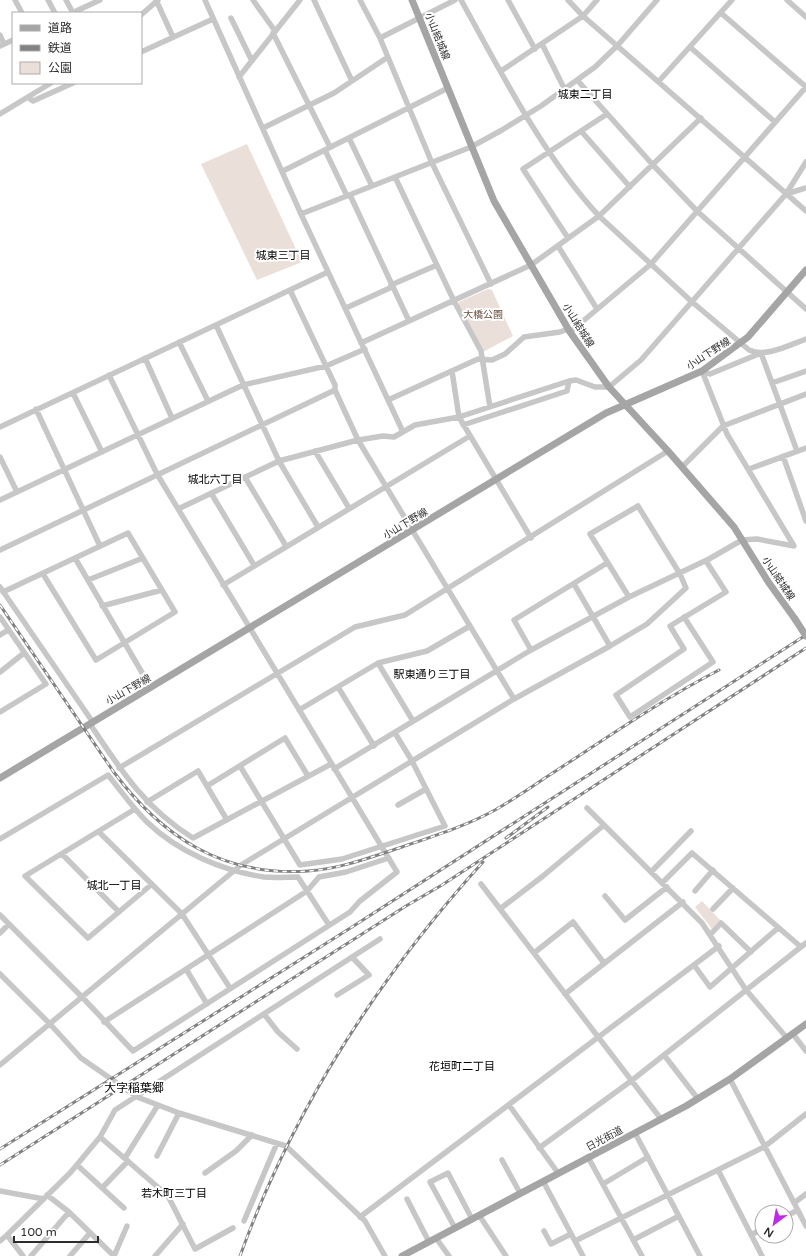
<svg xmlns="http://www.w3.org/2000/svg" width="806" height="1256" viewBox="0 0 806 1256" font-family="'Varela Round','Noto Sans JP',sans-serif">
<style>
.green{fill:#ebdfda}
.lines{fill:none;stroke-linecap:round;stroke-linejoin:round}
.minor{stroke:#c7c7c7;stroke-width:5.5}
.major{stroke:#a5a5a5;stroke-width:7}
.rail-casing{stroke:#828282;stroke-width:3}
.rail{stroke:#fff;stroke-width:1.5;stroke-dasharray:4.5;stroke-linecap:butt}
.major-bridge{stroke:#a5a5a5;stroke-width:7}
.labels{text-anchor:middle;stroke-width:4;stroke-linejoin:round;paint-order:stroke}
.street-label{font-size:10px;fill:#2d2d2d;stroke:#fff}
.park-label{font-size:10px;fill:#684c3a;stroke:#fff}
.neighbourhood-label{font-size:11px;fill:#000;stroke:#fff}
.quarter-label{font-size:12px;fill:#000;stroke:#fff}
</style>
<rect width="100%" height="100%" fill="#fff"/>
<!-- green -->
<path class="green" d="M247,144L302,262L257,280L201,164Z
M488,289L492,290L513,336L483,352L458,306L459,302Z
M702,901L720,920L712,929L695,907Z"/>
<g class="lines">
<!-- minor -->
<path class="minor" d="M15,0L22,13
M48,0L55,13
M66,0L73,13
M156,0L173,37
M205,0L301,214L403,432
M253,0L275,31
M314,0L352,81
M360,0L380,38L432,163L491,284
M461,0C501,72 543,156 599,216L691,301L749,350C766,358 789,345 806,339
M508,0L535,49
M568,0L583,16L806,211
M787,0L806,17
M72,13L100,0
M721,13L806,87
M141,15L158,0
M231,18L252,61
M273,33L330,147
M0,35L4,44
M380,38L455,0
M542,44L565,90
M0,46L13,40
M690,47L775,122
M141,52L213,19
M501,71L583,16L597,0
M239,77L300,0
M578,81L653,165L697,211L806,309
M659,81L732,0
M29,98L33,101L73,83
M0,114L51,83
M263,128L334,93L388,57
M581,131L630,187
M349,138L372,186
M325,150L347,196
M283,171L448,88
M395,177L454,301L481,351L490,407
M786,194L806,188
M350,195L409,321
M301,214L471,147L502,130L541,106L595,67L618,45L657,0
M568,238L523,169L607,114
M558,246L597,309
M391,285L437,265
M290,290L335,385V390L358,440L514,699
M346,308L392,287
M216,325L279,461L318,527
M570,332L651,264L806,87
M179,342L208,401
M361,343L531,265L599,216L701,118
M145,358L172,418
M452,371L459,417L531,538
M702,371L710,374L761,353L797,451
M772,383L806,371
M73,393L102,452
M388,400L478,359L492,360L505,354L524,337L560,332L568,329
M36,409L100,546
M463,425L567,391L569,381
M0,427L328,272
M315,451L349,508
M783,456L806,521
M0,457L17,492
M682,467L723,426L806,394
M749,469L806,448
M245,477L286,546
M211,493L254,565
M0,500L243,385L326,366L365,349
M178,509L279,461L358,440L383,436L394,437L415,425L459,417L569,381L576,380L595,387H609L641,360L786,194L806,162
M0,550L335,390
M75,558L151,688
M88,580L143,558
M574,584L610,646
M223,585L470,436
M0,587L92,721V727C122,772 146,809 193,838L331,764
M3,592L128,533L175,612L96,660L43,574
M102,606L162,590
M0,617L46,684L0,712
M684,617L713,662L630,717L616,695L684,649L670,626L726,592L706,561
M0,635L8,630
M531,650L514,620L607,563
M378,663L413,721
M0,672L24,653
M338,687L374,746
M299,710L378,663L427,651L470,626
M240,766L300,865L342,859L445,826L412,761L395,733
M119,768L355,627L405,615L668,451
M334,769L531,650L629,597L709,559L742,540L757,539L794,546L727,434L702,371
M207,786L285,738L308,776
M147,802L198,771L227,820
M398,805L426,789
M587,808L702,923L746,990L787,1038
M135,809L25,876L88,938L152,884
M99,832L182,914L230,988
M0,839L108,775C121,791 133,808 147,822C178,852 223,871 264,877C275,878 287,877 298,877L329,925
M62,854L119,912
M652,871L691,831
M663,882L692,853L801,947
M481,884L661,1119
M695,891L713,870
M605,896L625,920L667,887
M500,909L543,876L604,825
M713,909L733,888
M0,915L82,997L133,1051L350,912L360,901L397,872L157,474L109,375
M0,933L9,924
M710,935L721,923L751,952
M534,953L573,922L604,963
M694,965L710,987L778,928
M186,969L207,1004
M0,974L50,1024L81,1058L137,1097L179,1113L286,1146L365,1221L385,1256
M565,994L683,902
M337,995L369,975L352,957
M264,1014L278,1032L297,1049
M104,1022L307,891L319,877L346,872L389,858
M793,1034L806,1051
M664,1055L698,1099
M0,1065L241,865L514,699L610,646L647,624L686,588L680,574L638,506L590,534L629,597
M730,1079L806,1226
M509,1105L558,1173
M635,1133L700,1256
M100,1137L168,1196L195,1249L233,1228
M539,1148L631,1081L806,943
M157,1156L179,1113
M588,1157L642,1256
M125,1158L158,1105
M502,1160L520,1193
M77,1165L124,1208
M718,1170L762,1256
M205,1173L236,1151L252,1135
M543,1181L583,1256
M603,1184L648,1157
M102,1188L128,1161
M0,1191L44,1199
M47,1195L69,1212L114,1256
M407,1199L429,1242
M794,1203L806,1194
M479,1215L506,1256
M786,1216L798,1210
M360,1217L719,946
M244,1221L277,1143
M455,1228L430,1182L448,1173L472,1219
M544,1231L551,1244L571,1234
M751,1235L762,1229
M436,1238L449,1256
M633,1240L679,1216
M0,1241L7,1235
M575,1241L764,1147L806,1114
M23,1256L7,1235L70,1173L100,1137L115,1110L380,939
M31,1256L69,1212
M70,1256L90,1233
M114,1256L127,1226
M155,1256L183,1224"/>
<!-- major -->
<path class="major" d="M412,0L494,201L570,332L609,387L668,451L734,527L769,583L795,619
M0,778L606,413L702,371L748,337L806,270
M402,1256L686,1106L730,1079L806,1024"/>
<defs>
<path id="rail" d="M0,605L113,771C162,837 223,877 308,871C340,869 371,857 402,847C434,836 466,826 495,810C512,800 529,789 545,778C602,741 659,701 719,670
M506,838L548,807
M0,1149L352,927L806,635
M0,1165L406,906L442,885L806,648
M240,1256C294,1107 377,979 483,862"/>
</defs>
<!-- rail casing -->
<use href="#rail" class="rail-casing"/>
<!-- rail -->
<use href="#rail" class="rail"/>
<!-- major-bridge -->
<path class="major-bridge" d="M795,619L806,636"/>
</g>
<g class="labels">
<!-- street labels -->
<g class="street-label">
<text transform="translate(438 36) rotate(68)" y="4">小山結城線</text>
<text transform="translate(579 325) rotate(58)" y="4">小山結城線</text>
<text transform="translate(708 353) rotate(-33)" y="4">小山下野線</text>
<text transform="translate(405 523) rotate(-31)" y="4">小山下野線</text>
<text transform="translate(779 578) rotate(56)" y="4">小山結城線</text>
<text transform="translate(128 689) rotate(-30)" y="4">小山下野線</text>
<text transform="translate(604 1138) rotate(-28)" y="4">日光街道</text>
</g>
<!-- park labels -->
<g class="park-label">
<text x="483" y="318">大橋公園</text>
</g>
<!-- neighbourhood labels -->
<g class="neighbourhood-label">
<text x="585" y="98">城東二丁目</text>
<text x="283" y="259">城東三丁目</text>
<text x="215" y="483">城北六丁目</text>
<text x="432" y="678">駅東通り三丁目</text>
<text x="114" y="889">城北一丁目</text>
<text x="462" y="1070">花垣町二丁目</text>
<text x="174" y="1197">若木町三丁目</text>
</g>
<!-- quarter labels -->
<g class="quarter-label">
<text x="134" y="1092">大字稲葉郷</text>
</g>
</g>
<!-- legend -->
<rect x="12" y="12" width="130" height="72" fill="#ffffff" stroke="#ababab"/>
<rect x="20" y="25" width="20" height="6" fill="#a5a5a5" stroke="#ababab"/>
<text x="48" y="32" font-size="12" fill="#2d2d2d">道路</text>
<rect x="20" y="45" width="20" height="6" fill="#828282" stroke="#ababab"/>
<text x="48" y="52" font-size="12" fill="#2d2d2d">鉄道</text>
<rect x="20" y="62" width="20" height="12" fill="#ebdfda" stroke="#ababab"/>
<text x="48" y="72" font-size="12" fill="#2d2d2d">公園</text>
<!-- north arrow -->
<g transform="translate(774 1224) rotate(212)"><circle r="19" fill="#ffffff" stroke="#ababab"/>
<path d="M0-3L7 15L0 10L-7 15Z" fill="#bd2de6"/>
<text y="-6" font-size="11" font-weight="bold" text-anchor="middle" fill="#2d2d2d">N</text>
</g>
<!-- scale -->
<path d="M14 1236v6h84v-6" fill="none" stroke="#2d2d2d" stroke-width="2"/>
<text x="20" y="1236" font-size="12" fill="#2d2d2d" stroke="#ffffff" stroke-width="3" paint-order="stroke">100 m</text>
</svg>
